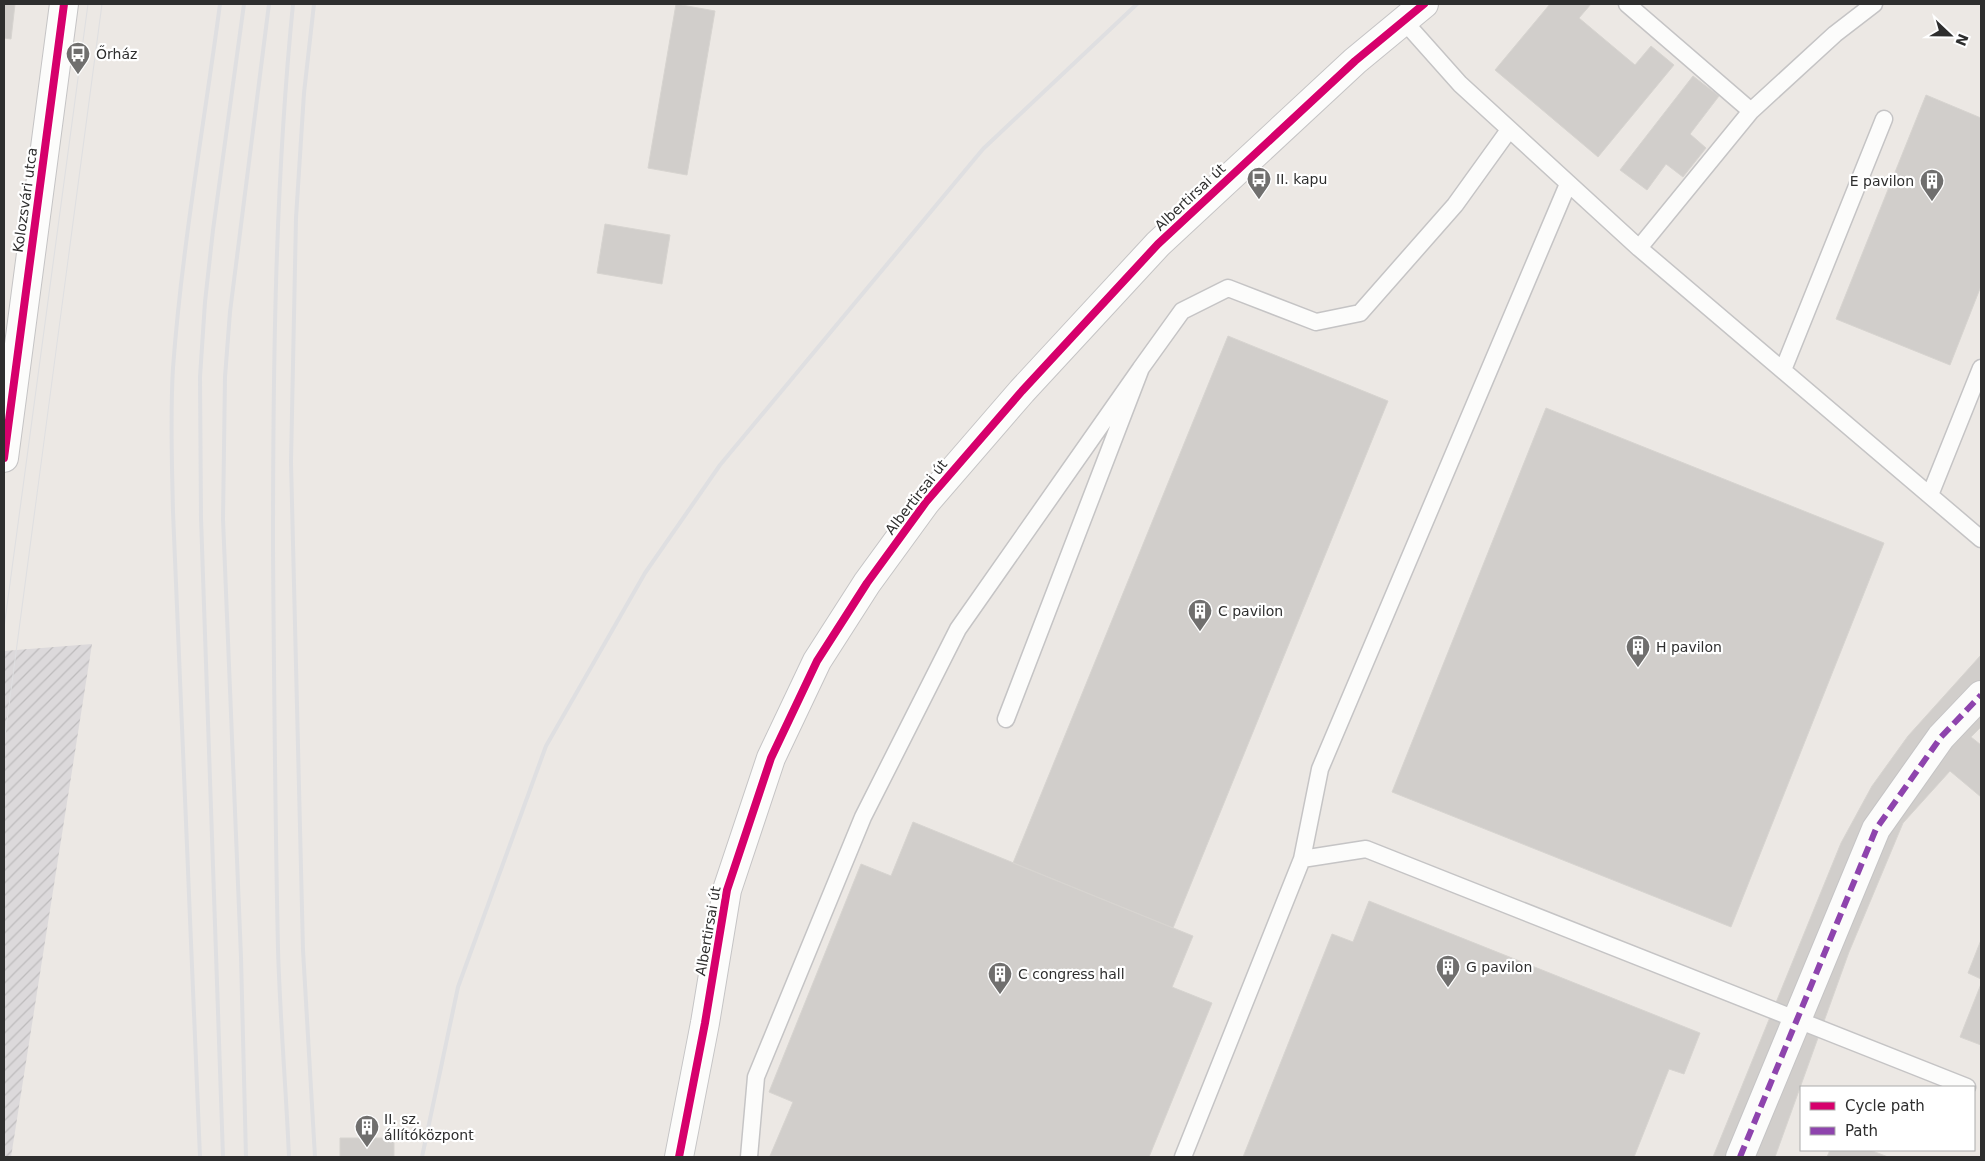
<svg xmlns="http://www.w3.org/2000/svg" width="1985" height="1161" viewBox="0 0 1985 1161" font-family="'DejaVu Sans',sans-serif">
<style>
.industrial{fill:url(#industrial-furrows)}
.building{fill:#d1cecb;stroke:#d7d4d0}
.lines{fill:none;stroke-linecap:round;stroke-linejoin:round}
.lane-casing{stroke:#c5c4c5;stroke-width:19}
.street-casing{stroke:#c5c4c5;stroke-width:30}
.secondary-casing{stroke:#c5c4c5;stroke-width:30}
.lane{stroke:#fcfcfb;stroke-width:16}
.street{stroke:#fcfcfb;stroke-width:28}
.secondary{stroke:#fcfcfb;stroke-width:28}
.tram{stroke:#dfdfe1;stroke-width:1}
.rail{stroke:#dfdfe1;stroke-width:4}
.quiet{stroke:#8e44ad;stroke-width:6;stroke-dasharray:12 6;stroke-linecap:butt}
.cycleway-casing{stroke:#fff;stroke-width:11}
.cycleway{stroke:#d6006c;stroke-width:8}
.labels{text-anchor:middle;stroke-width:4.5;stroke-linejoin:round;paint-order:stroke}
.poi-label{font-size:14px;fill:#2e2e2e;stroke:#fff;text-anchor:start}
.street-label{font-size:14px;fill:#2e2e2e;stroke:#fff}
</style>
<defs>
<pattern id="industrial-furrows" width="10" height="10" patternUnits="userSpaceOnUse" patternTransform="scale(1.25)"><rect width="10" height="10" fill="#dcd9db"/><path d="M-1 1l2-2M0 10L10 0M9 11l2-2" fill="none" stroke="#bdbbbc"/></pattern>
</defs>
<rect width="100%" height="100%" fill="#ece8e4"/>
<!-- industrial -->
<path class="industrial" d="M92,644L11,1157H4V651Z"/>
<!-- building -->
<path class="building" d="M4,4H15L11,39L4,38Z
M676,4L715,11L687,175L648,168Z
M1550,4H1591L1579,18L1635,65L1651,46L1674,65L1598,157L1495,70Z
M1693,76L1719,96L1690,134L1706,148L1683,177L1666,164L1647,190L1620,170Z
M1926,95L1981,118V286L1950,365L1836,319Z
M605,224L670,235L662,284L597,273Z
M1228,336L1388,401L1173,928L1013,863Z
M1546,408L1884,543L1731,927L1392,792Z
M1981,655V727L1971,737L1981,745V797L1950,771L1903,823L1849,952L1775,1157H1713L1841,843L1872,786L1908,736Z
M913,822L1193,936L1172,987L1212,1003L1149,1157L770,1156L793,1102L769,1092L861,864L891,876Z
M1369,901L1700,1033L1684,1074L1669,1069L1634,1157H1243L1332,934L1353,942Z
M1981,940V979L1968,973Z
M1981,984V1045L1960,1037Z
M340,1138H394V1157H340Z
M1830,1150H1870L1888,1157H1827Z"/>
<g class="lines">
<defs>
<path id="lane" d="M1627,4L1751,111
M1405,13L1403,20L1460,84L1639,248L1981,539
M1639,248L1751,111L1835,34L1874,4
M1783,370L1884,119
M1930,495L1981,368
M1006,719L1141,368L1182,311L1228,288L1316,322L1360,313L1455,205L1509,130
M1302,859L1320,769L1568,184
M749,1157L756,1077L863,817L958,629L1141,368
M1183,1157L1302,859L1366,849L1967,1087"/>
<path id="street" d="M4,458L64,4
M1740,1157L1876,829L1941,737L1981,695"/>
<path id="secondary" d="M679,1157L705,1023L727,890L771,758L817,661L867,583L926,502L1022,391L1158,244L1355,61L1424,4"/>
</defs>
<!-- lane casing -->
<use href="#lane" class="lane-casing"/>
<!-- street casing -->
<use href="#street" class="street-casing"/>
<!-- secondary casing -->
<use href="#secondary" class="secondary-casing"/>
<!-- lane -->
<use href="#lane" class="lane"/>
<!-- street -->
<use href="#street" class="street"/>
<!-- secondary -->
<use href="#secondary" class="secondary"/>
<!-- tram -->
<path class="tram" d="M4,628L88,4
M4,743L102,4"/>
<!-- rail -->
<path class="rail" d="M314,4L304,93L296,218L291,462L303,950L315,1157
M200,1157L173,512C172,464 170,416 173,368C182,246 204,125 220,4
M223,1157L201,518L200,377L205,302L213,230L244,4
M246,1157L241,957L223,519L225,377L230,312L269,4
M289,1157C286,1088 280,1018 278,949C275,815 274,682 273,548C273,367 275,185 293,4
M422,1157L458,987L546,746L645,573L720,465L983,149L1137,4"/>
<!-- quiet -->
<path class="quiet" d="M1740,1157L1876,829L1941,737L1981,695"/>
<defs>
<path id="cycleway" d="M4,458L64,4
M679,1157L705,1023L727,890L771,758L817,661L867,583L926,502L1022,391L1158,244L1355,61L1424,4"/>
</defs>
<!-- cycleway casing -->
<use href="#cycleway" class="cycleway-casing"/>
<!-- cycleway -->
<use href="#cycleway" class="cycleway"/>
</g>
<!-- icons -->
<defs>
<symbol id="bus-pin" viewBox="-11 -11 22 30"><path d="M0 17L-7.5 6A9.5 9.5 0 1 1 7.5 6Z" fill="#706f6e" stroke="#fff"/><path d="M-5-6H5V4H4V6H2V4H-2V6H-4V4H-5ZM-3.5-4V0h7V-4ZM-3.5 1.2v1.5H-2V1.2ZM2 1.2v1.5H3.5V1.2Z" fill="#fff"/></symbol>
<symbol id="building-pin" viewBox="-11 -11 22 30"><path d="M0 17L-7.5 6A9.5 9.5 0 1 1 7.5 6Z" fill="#706f6e" stroke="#fff"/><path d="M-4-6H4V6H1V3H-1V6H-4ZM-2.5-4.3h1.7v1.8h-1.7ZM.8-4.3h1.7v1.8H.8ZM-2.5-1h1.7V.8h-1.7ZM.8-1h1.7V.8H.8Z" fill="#fff"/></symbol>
</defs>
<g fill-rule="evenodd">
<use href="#bus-pin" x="64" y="40" width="28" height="38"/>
<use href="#bus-pin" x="1245" y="165" width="28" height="38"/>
<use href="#building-pin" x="1918" y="167" width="28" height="38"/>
<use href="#building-pin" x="1186" y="597" width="28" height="38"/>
<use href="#building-pin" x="1624" y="633" width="28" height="38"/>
<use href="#building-pin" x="1434" y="953" width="28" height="38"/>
<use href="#building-pin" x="986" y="960" width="28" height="38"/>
<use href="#building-pin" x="353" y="1113" width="28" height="38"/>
</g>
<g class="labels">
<!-- poi labels -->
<g class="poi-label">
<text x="96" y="59">Őrház</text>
<text x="1276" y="184">II. kapu</text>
<text x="1914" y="186" text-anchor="end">E pavilon</text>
<text x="1218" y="616">C pavilon</text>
<text x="1656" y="652">H pavilon</text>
<text x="1466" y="972">G pavilon</text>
<text x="1018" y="979">C congress hall</text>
<text x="384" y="1124">II. sz.<tspan x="384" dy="16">állítóközpont</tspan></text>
</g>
<!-- street labels -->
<g class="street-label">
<text transform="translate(1190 197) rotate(-43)" y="5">Albertirsai út</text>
<text transform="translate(25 200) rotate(-82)" y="5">Kolozsvári utca</text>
<text transform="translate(916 497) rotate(-52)" y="5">Albertirsai út</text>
<text transform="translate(708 931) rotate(-80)" y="5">Albertirsai út</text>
</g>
</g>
<!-- border -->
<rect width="1985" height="1161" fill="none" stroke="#2e2e2e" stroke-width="10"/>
<!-- legend -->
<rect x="1800" y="1086" width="175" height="65" fill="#ffffff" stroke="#ababab"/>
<rect x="1810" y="1102" width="25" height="8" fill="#d6006c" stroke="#ababab"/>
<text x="1845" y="1111" font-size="15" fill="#2e2e2e">Cycle path</text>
<rect x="1810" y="1127" width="25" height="8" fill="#8e44ad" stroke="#ababab"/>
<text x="1845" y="1136" font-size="15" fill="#2e2e2e">Path</text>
<!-- north arrow -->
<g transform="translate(1950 35) rotate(112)" stroke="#ffffff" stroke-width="4" paint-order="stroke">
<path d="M0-4L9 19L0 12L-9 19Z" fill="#2e2e2e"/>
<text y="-8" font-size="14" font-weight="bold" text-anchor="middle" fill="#2e2e2e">N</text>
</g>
</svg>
